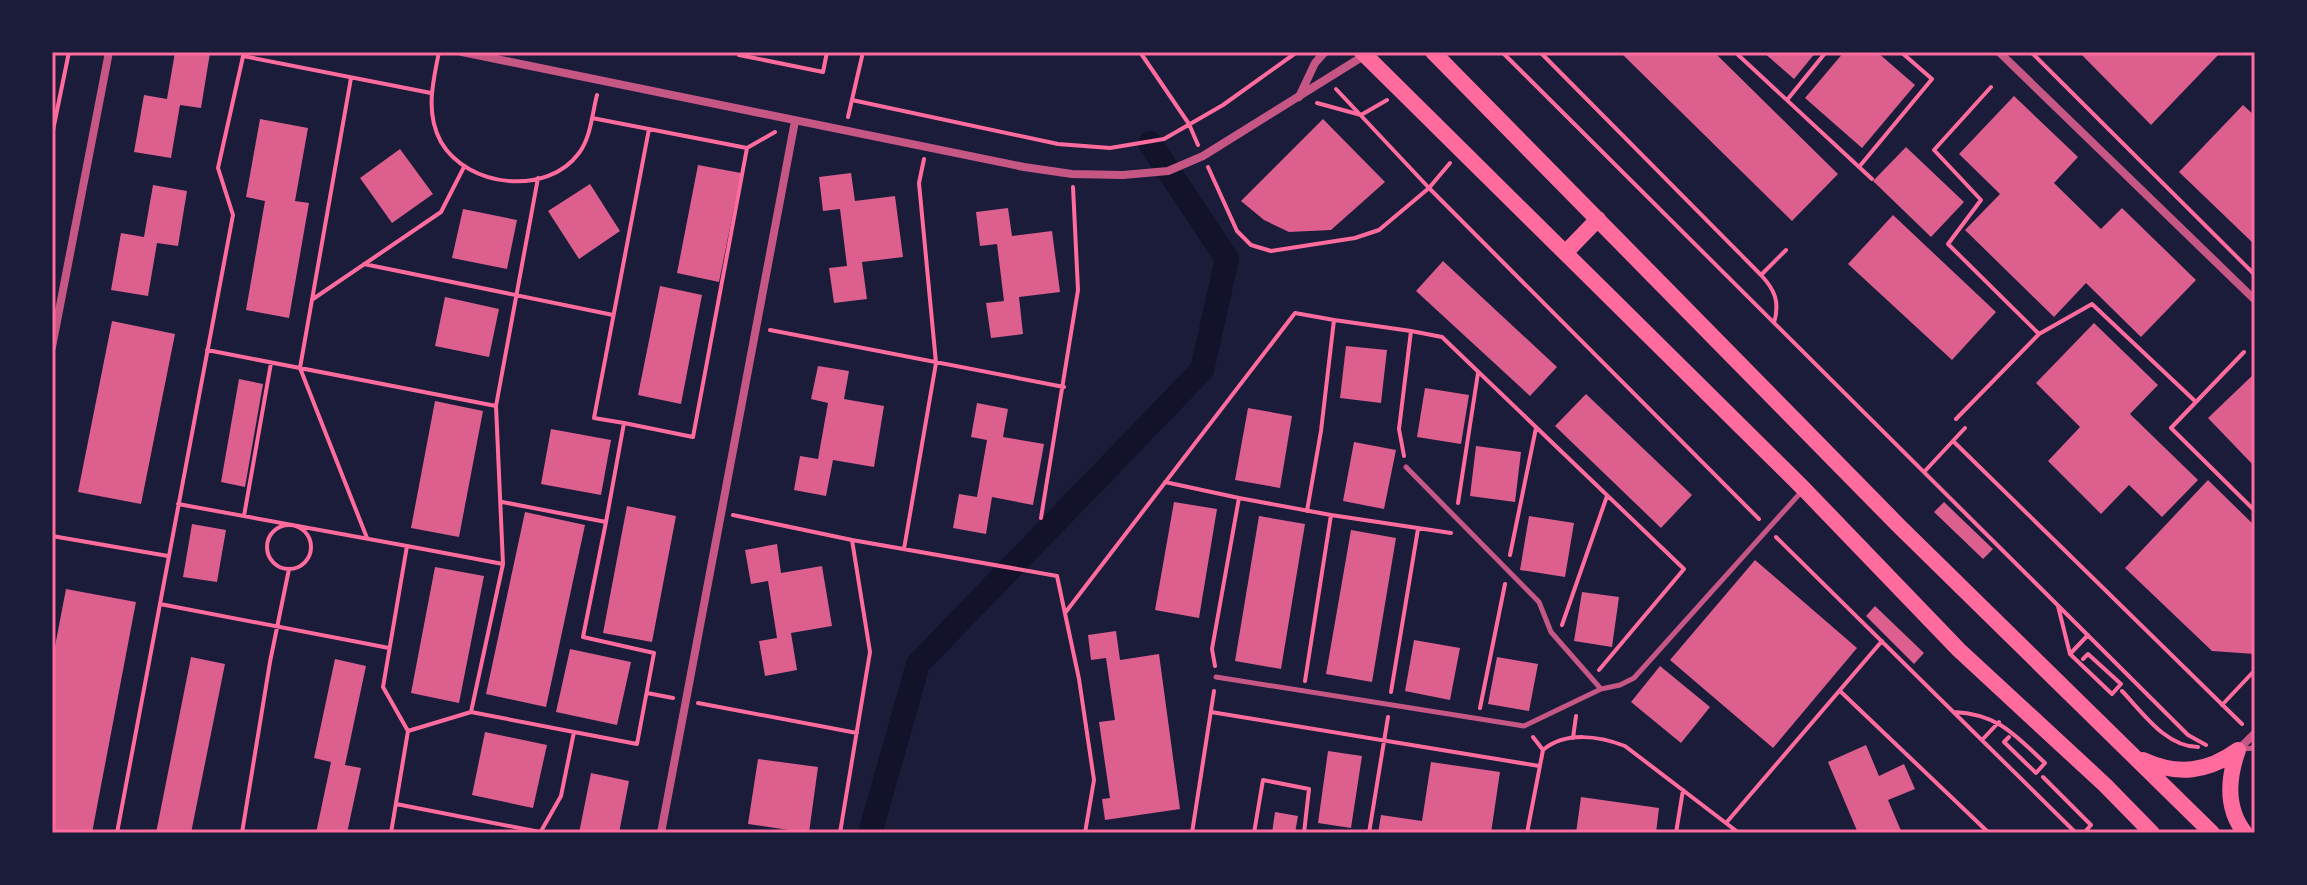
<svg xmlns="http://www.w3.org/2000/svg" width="2307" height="885" viewBox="0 0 2307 885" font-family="Rubik,sans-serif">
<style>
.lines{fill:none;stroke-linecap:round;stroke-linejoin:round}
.canal{stroke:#12122b;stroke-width:24}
.building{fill:#dd5f8e}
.path{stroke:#ff6b9d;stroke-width:4}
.service{stroke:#c65784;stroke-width:5}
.minor{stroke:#c65784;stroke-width:8}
.primary{stroke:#ff6b9d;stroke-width:16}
.neatline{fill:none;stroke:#ff6b9d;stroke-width:3}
</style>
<rect width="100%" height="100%" fill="#1b1b3a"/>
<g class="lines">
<!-- canal -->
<path class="canal" d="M870,833L918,664L1202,370L1227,259L1150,143"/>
</g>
<!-- building -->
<path class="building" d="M175,52L210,53L201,108L180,105L171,158L134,152L144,95L167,99Z
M1620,52H1714L1838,174L1792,221Z
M1763,52H1816L1794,79Z
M1844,52H1877L1915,85L1862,148L1805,98Z
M2079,52H2221L2151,125Z
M2014,96L2078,157L2054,183L2101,229L2122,208L2196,280L2141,337L2086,283L2054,317L1965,230L2000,194L1959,154Z
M2243,105L2255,116V245L2179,172Z
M260,119L308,128L295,201L309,203L289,318L246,310L265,201L246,197Z
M1323,119L1385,182L1331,230L1289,232L1264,220L1241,201Z
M1906,147L1964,202L1931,237L1873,181Z
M400,149L433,194L392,223L360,178Z
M698,165L741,173L719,282L677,273Z
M851,173L855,201L895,196L903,257L862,262L867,299L834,303L829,268L847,266L840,209L823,211L819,177Z
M590,184L620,231L579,259L548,211Z
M153,185L187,191L178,246L157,243L148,296L111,290L121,233L144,237Z
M1008,208L1012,236L1052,231L1060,292L1019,297L1023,334L991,338L986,303L1004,301L997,244L980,246L976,212Z
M463,209L517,220L507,269L452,258Z
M1893,215L1996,312L1952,360L1848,264Z
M1443,261L1557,367L1530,396L1416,291Z
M660,286L702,295L681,404L638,395Z
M445,297L499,309L489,357L435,346Z
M112,321L175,334L141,504L78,492Z
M2094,323L2158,385L2130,414L2198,480L2162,517L2129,485L2101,514L2048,461L2080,427L2036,383Z
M1346,346L1387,350L1381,403L1340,398Z
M818,366L849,371L844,399L884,406L874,467L833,460L826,496L794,490L800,456L818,459L828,403L811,399Z
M2255,373V467L2208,418Z
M239,379L263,384L245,487L221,482Z
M1425,388L1469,395L1461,444L1417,437Z
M1586,394L1692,495L1661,528L1555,426Z
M435,401L483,411L459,537L411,528Z
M977,403L1008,409L1003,437L1044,444L1033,505L992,497L986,534L953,528L959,494L977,497L987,440L971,437Z
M1248,408L1292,416L1280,488L1235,480Z
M551,429L611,440L601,495L541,484Z
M1354,442L1396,450L1384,509L1343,501Z
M1476,446L1521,452L1515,502L1470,496Z
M2208,480L2255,526V654L2212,651L2125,568Z
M1174,502L1217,509L1199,618L1155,610Z
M1944,502L1993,549L1983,559L1934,512Z
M627,506L676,516L652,642L603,633Z
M525,512L585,525L546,707L486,694Z
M1259,516L1305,524L1281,669L1235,661Z
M1529,516L1574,523L1565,577L1520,570Z
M192,524L226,530L217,582L183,577Z
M1351,530L1396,538L1372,682L1326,674Z
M777,544L781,573L822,566L832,626L791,633L797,670L765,676L759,641L777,638L768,581L751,584L745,550Z
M1755,560L1857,648L1773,748L1670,660Z
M435,567L484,576L459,703L411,693Z
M66,589L136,602L92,833H52V662Z
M1582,592L1619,597L1612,647L1574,641Z
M1875,606L1924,653L1914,664L1866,616Z
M1116,631L1120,660L1159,654L1180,809L1105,820L1102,799L1110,798L1099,722L1115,720L1106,658L1091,660L1088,635Z
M1414,640L1460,648L1450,700L1405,691Z
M570,649L631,662L617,725L556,712Z
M191,657L225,664L191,833H156Z
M1497,657L1538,664L1529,711L1488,704Z
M335,659L366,666L345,765L361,768L347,833H316L331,762L314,758Z
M1660,666L1710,707L1681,743L1631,702Z
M485,732L547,745L533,808L472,795Z
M1866,745L1879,776L1904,764L1915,789L1888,800L1902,833H1858L1828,762Z
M1328,751L1362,756L1351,828L1318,823Z
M758,759L818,767L809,833L748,824Z
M1431,762L1500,772L1491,833H1378L1381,815L1422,821Z
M591,773L629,781L619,833H579Z
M1581,797L1659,808L1656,833H1576Z
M1275,812L1298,816L1295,833H1272Z"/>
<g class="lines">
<!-- path -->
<path class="path" d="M439,52C433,82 425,113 441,142C467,187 547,197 579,153C591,137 592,114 597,95
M738,52L739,55L823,72L827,52
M1140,52L1189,124L1198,145
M1502,52L2188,735L2206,745
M1540,52L1761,275L1786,250
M1735,52L1872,179
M2031,52L2255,275
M1503,53L1531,52
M243,56L431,93
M351,78L300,368L367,538
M1991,87L1934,150L1981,200L1948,244L2039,334
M1336,89L1429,188L1759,519
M852,100L1058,144L1110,148L1164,139L1223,105L1297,52
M1787,100L1826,52
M1317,103L1361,115L1387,100
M848,117L863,52
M592,118L747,148
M52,135L69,52
M1208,167L1237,231L1251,245L1271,251L1355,238L1379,230L1429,188L1450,163
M1859,167L1932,79L1901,52
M364,264L613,315
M1761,275C1775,290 1780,302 1774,323
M313,299L441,212L464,167
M770,330L1064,387
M1411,331L1442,337L1684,569L1599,670
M207,350L496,406
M2244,352L2171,428L2255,511
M1956,419L2039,334L2092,304L2196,402
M624,423L594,418L649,129
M1953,441L2242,724
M1924,472L1965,428
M1165,482L1239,498
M502,502L606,522L624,423L693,437L747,148L775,132
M1458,503L1478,373
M178,504L407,546L383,687L408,731L391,833
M1307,511L1321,431L1334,320L1411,331L1399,429L1404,456
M733,515L852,540
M1331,515L1451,533
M244,516L271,363
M1041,518L1078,290L1073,187
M267 547a22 22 0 1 1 44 0a22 22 0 1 1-44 0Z
M52,536L168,556
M1776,537L2076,833
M407,546L503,564
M904,549L936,363L919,183L924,159
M1510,555L1536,428
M160,604L389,648
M2058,606L2070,654L2112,694L2121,684L2088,654L2083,659
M1065,613L1295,313L1334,320
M1562,625L1607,496
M2070,654L2088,635
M1215,666L1212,649L1239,498L1331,515L1305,681
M1840,691L1989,833
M2122,691C2143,713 2166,747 2198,747
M1391,692L1418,529
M647,693L673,698
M698,703L857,733
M2222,705L2255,670
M1480,708L1505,584
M471,712L574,732L561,796L540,833
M1211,712L1539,766
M1954,712C1998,714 2015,735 2045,763L2036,773L2004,742L2009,737
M408,731L471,712L503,564L496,406L538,178
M574,732L637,744L654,653L583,637L606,522
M1533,737L1543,750
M1573,738L1576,716
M1982,740L1999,722
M2043,777L2091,825L2084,833
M396,804L540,832
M1726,823L1882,641
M117,833L233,215L218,168L244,52
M242,833L270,662L289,569
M840,833L870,652L852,540L1057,576L1079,679L1094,780L1085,833
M1192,833L1214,691
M1254,833L1263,780L1309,789L1304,833
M1369,833L1388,717
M1527,833L1543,750C1566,731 1599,736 1625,746L1739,833
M1676,833L1683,790"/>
<!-- service -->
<path class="service" d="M1406,467L1539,602L1551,632L1601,689
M1216,677L1524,726L1601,689L1620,685L1634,678L1803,490
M2241,749L2255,748"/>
<!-- minor -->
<path class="minor" d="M462,52L1024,167L1072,174L1123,175L1168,171L1203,156L1365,55
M1999,52L2255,300
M1299,97L1315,63L1325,52
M52,347L109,52
M2238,750L2255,733
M661,833L795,121"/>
<!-- primary -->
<path class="primary" d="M1362,52L1804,489L1959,650L2105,785L2152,833
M1433,52L1899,526L2212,833
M1566,252L1598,219
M2238,750C2228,778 2225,808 2245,833
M2143,760C2178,776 2208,772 2238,750"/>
</g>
<!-- border -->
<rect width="2307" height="885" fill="none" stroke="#1b1b3a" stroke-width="108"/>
<rect x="54" y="54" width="2199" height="777" class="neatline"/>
</svg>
